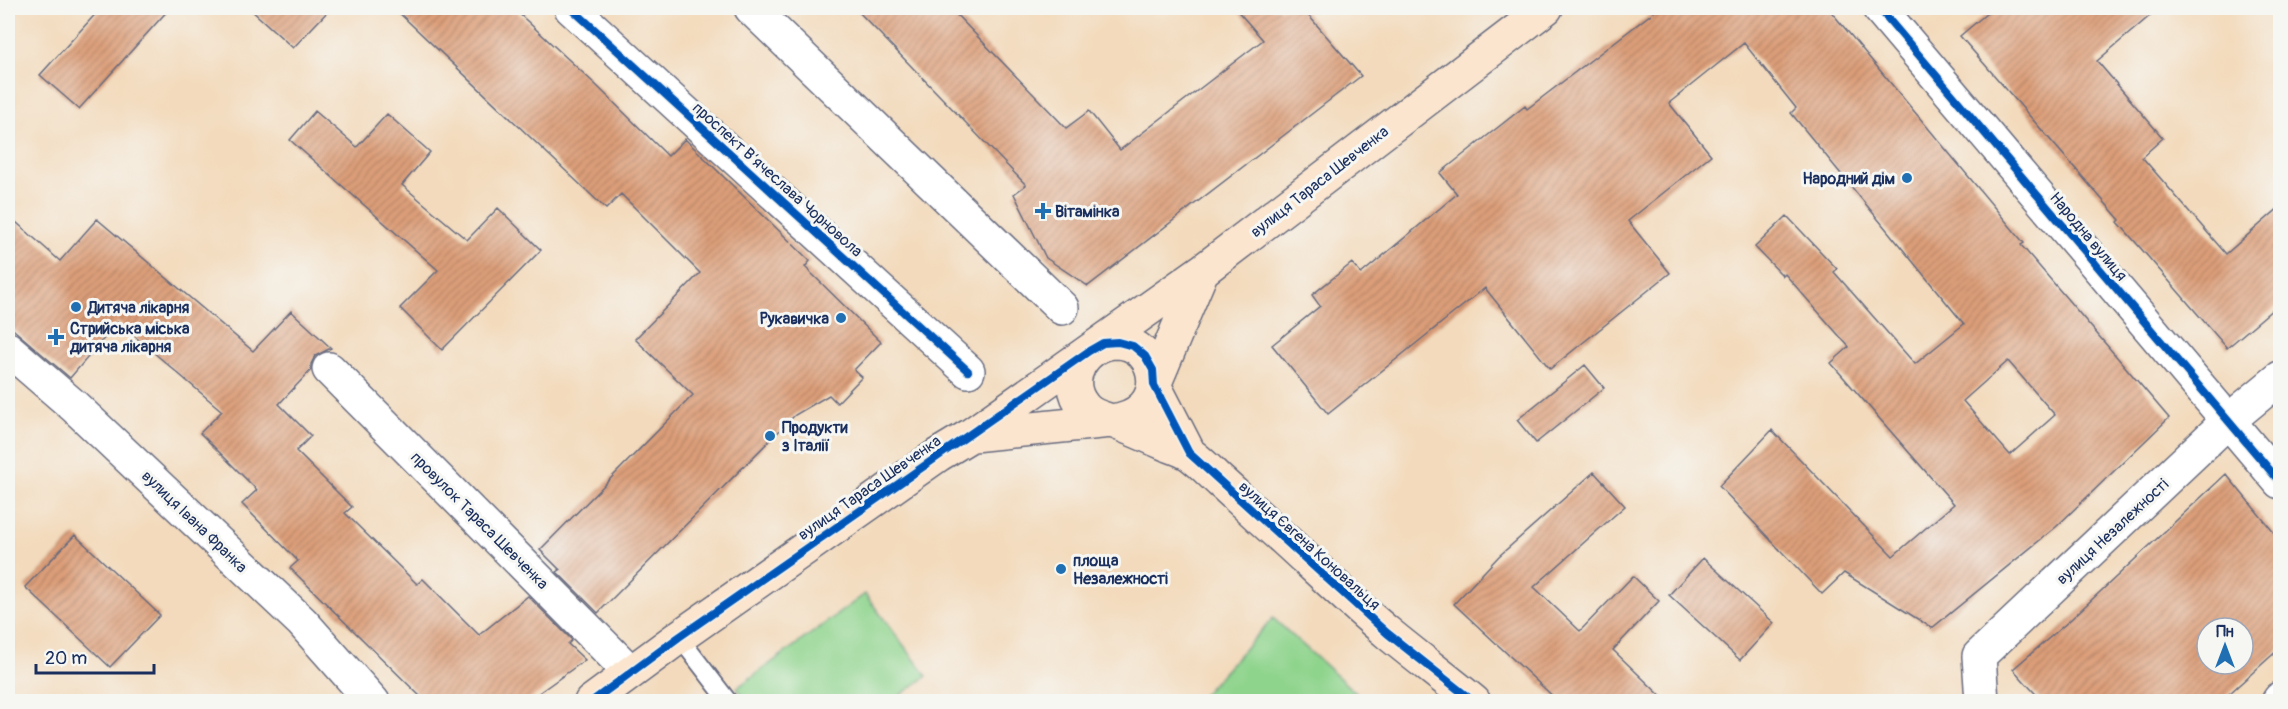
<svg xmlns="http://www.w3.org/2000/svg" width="2288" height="709" viewBox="0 0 2288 709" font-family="Pangolin,sans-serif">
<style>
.grass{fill:#8fd48d;stroke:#558276;stroke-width:1.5}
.building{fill:url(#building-hatch);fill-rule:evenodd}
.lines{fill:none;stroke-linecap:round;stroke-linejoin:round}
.lane-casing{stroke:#676b7f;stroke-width:20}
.street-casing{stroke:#676b7f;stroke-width:36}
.secondary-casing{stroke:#676b7f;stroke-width:36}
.lane{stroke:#fff;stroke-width:16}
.street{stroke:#fff;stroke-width:33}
.secondary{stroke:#fbe5cf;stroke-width:33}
.cycleway-casing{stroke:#f6f6f2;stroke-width:11}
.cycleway{stroke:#0057b8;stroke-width:8}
.poi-dot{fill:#1f6fb2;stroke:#f6f6f2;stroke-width:2}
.labels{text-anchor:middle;stroke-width:6;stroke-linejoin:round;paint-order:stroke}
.poi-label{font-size:16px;font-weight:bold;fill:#1b2f5e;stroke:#f6f6f2;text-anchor:start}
.street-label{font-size:16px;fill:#1b2f5e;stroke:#f6f6f2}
</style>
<defs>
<pattern id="building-hatch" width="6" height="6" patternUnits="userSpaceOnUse" patternTransform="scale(1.5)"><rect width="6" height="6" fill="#dd9f79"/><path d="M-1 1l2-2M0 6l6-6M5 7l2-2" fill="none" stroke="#b28266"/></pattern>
</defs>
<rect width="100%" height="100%" fill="#f6f6f2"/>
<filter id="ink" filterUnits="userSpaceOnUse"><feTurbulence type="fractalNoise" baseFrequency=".0167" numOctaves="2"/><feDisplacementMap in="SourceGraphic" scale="12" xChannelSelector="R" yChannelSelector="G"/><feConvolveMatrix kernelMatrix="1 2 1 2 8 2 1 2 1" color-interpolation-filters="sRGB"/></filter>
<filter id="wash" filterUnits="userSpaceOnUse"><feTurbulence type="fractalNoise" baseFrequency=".008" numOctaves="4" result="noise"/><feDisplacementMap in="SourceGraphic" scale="24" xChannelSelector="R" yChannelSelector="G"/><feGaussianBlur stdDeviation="1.35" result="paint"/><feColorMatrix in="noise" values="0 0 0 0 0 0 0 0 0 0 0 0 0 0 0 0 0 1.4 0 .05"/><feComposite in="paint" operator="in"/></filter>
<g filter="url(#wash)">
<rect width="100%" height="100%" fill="#f3dabc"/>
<!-- grass -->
<path class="grass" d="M865,594L927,676L892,701H747L737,688Z
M1273,618L1357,694L1350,701L1205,702L1200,698Z"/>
<g id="blocks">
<!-- building -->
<path class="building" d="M101,8H170L79,109L40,75Z
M249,8H331L293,48Z
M394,8H513L596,85L668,156L685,139L810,261L805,267L881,342L854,370L862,377L837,403L829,395L795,415L598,613L557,572L560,570L540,550L693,395L635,339L700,273L621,194L606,209Z
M855,8H950L1066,128L1089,111L1120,150L1263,40L1235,8H1302L1361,76L1088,286L1046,258L1014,194L1026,185Z
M1659,8H1828L2024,243L2021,245L2169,418L2056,527L1932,628L1844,573L1822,594L1719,486L1772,430L1893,556L1954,504L1831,363L1849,347L1785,274L1783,276L1755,247L1787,216L1837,269L1834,272L1915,364L1964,324L1791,113L1796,108L1744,43L1669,103L1711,155L1628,221L1670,273L1550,369L1485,288L1328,414L1272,345L1320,306L1312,295L1352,263L1361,274L1457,194L1440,173L1525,106L1527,109ZM2008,361L2055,415L2010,455L1963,401Z
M1993,8H2159L2097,61L2163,138L2142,157L2226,254L2280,207V303L2227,348L2118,222L2120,220L1960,36Z
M315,111L357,147L387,114L430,152L402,185L467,240L498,208L541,250L442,350L400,308L438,270L290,140Z
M8,215L60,261L97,219L253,351L291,311L331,348L315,356L311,364V370L279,404L311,436L296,451L352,507L345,513L417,584L423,579L479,635L528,596L572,640L568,644L585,660L526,702H426L290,568L298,561L242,504L257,490L200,433L222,411L118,322L70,378L8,325Z
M1585,365L1604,388L1536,443L1517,420Z
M1594,472L1625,506L1534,587L1580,631L1633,576L1659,601L1613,650L1667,702H1559L1454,604L1499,556Z
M2226,474L2280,540V648L2220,702H2043L2013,669L2069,621ZM2207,628H2243V664H2207Z
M75,535L160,615L110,667L25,587Z
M1703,558L1774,623L1740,660L1669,595Z"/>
</g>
</g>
<g filter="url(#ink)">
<use href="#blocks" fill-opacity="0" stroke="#676b7f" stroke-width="1.5"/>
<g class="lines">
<defs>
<path id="lane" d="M679,637L729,702"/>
<path id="street" d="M571,8L968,371
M751,8L1062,308
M1879,8L2280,482
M8,349L75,407L302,622L373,702
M329,369L630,672
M1982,702L1979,656L2228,421L2280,378
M2278,702L2280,699"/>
<path id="secondary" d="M1154,385L1202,271
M1154,385L1189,453
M973,435L1111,421C1173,415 1161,342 1116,342C1084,343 1061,380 1084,407C1091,416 1102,418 1112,421C1130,428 1148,436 1166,444C1174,447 1184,450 1191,455C1202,463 1211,473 1221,482C1242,501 1263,521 1285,540C1319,571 1353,604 1389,634C1417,657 1446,679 1474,702
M591,702L679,637L938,455L971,435L1202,271L1546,8"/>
</defs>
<!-- lane casing -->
<use href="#lane" class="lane-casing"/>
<!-- street casing -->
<use href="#street" class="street-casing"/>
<!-- secondary casing -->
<use href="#secondary" class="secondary-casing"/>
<!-- lane -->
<use href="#lane" class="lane"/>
<!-- street -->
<use href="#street" class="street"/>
<!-- secondary -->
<use href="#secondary" class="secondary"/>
<defs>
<path id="cycleway" d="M571,8L968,371
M1879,8L2280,482
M591,702L679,637L1089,351L1103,343L1118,342L1133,346L1145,356L1153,370L1154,385L1189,453L1387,633L1474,702"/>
</defs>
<!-- cycleway casing -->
<use href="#cycleway" class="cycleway-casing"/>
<!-- cycleway -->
<use href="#cycleway" class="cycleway"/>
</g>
</g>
<!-- markers -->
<g class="poi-dot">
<circle cx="1907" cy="178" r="6"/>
<path d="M1040 202h6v6h6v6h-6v6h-6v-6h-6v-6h6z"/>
<circle cx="76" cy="307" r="6"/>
<circle cx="841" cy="318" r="6"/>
<path d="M53 328h6v6h6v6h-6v6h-6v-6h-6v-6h6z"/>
<circle cx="770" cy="436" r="6"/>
<circle cx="1061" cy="569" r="6"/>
</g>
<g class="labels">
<!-- poi labels -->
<g class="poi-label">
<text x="1895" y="184" text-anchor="end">Народний дім</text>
<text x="1055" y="217">Вітамінка</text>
<text x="88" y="313">Дитяча лікарня</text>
<text x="829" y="324" text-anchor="end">Рукавичка</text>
<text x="70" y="334">Стрийська міська<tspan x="70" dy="18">дитяча лікарня</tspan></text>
<text x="782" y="433">Продукти<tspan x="782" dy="18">з Італії</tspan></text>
<text x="1073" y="566">площа<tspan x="1073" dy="18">Незалежності</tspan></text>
</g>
<!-- street labels -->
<g class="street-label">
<text transform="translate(778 179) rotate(42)" y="6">проспект Вʼячеслава Чорновола</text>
<text transform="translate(1319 181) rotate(-38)" y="6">вулиця Тараса Шевченка</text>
<text transform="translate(2089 236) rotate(50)" y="6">Народна вулиця</text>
<text transform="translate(869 487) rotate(-35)" y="6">вулиця Тараса Шевченка</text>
<text transform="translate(480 520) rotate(45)" y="6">провулок Тараса Шевченка</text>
<text transform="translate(195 521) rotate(44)" y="6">вулиця Івана Франка</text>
<text transform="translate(2112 531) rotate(-43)" y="6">вулиця Незалежності</text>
<text transform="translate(1310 545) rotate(42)" y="6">вулиця Євгена Коновальця</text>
</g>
</g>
<!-- margin -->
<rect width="2288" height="709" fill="none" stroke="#f6f6f2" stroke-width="30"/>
<!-- north arrow -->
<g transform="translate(2225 646)"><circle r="28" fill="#f6f6f2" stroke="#9ea6b7" stroke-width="1.5"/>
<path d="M0-4.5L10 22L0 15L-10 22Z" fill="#1f6fb2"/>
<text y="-9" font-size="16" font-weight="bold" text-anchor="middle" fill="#1b2f5e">Пн</text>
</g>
<!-- scale -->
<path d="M36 664v9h118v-9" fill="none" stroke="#1b2f5e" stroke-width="3"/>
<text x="45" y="664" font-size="18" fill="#1b2f5e" stroke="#f6f6f2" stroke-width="4.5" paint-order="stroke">20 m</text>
</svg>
